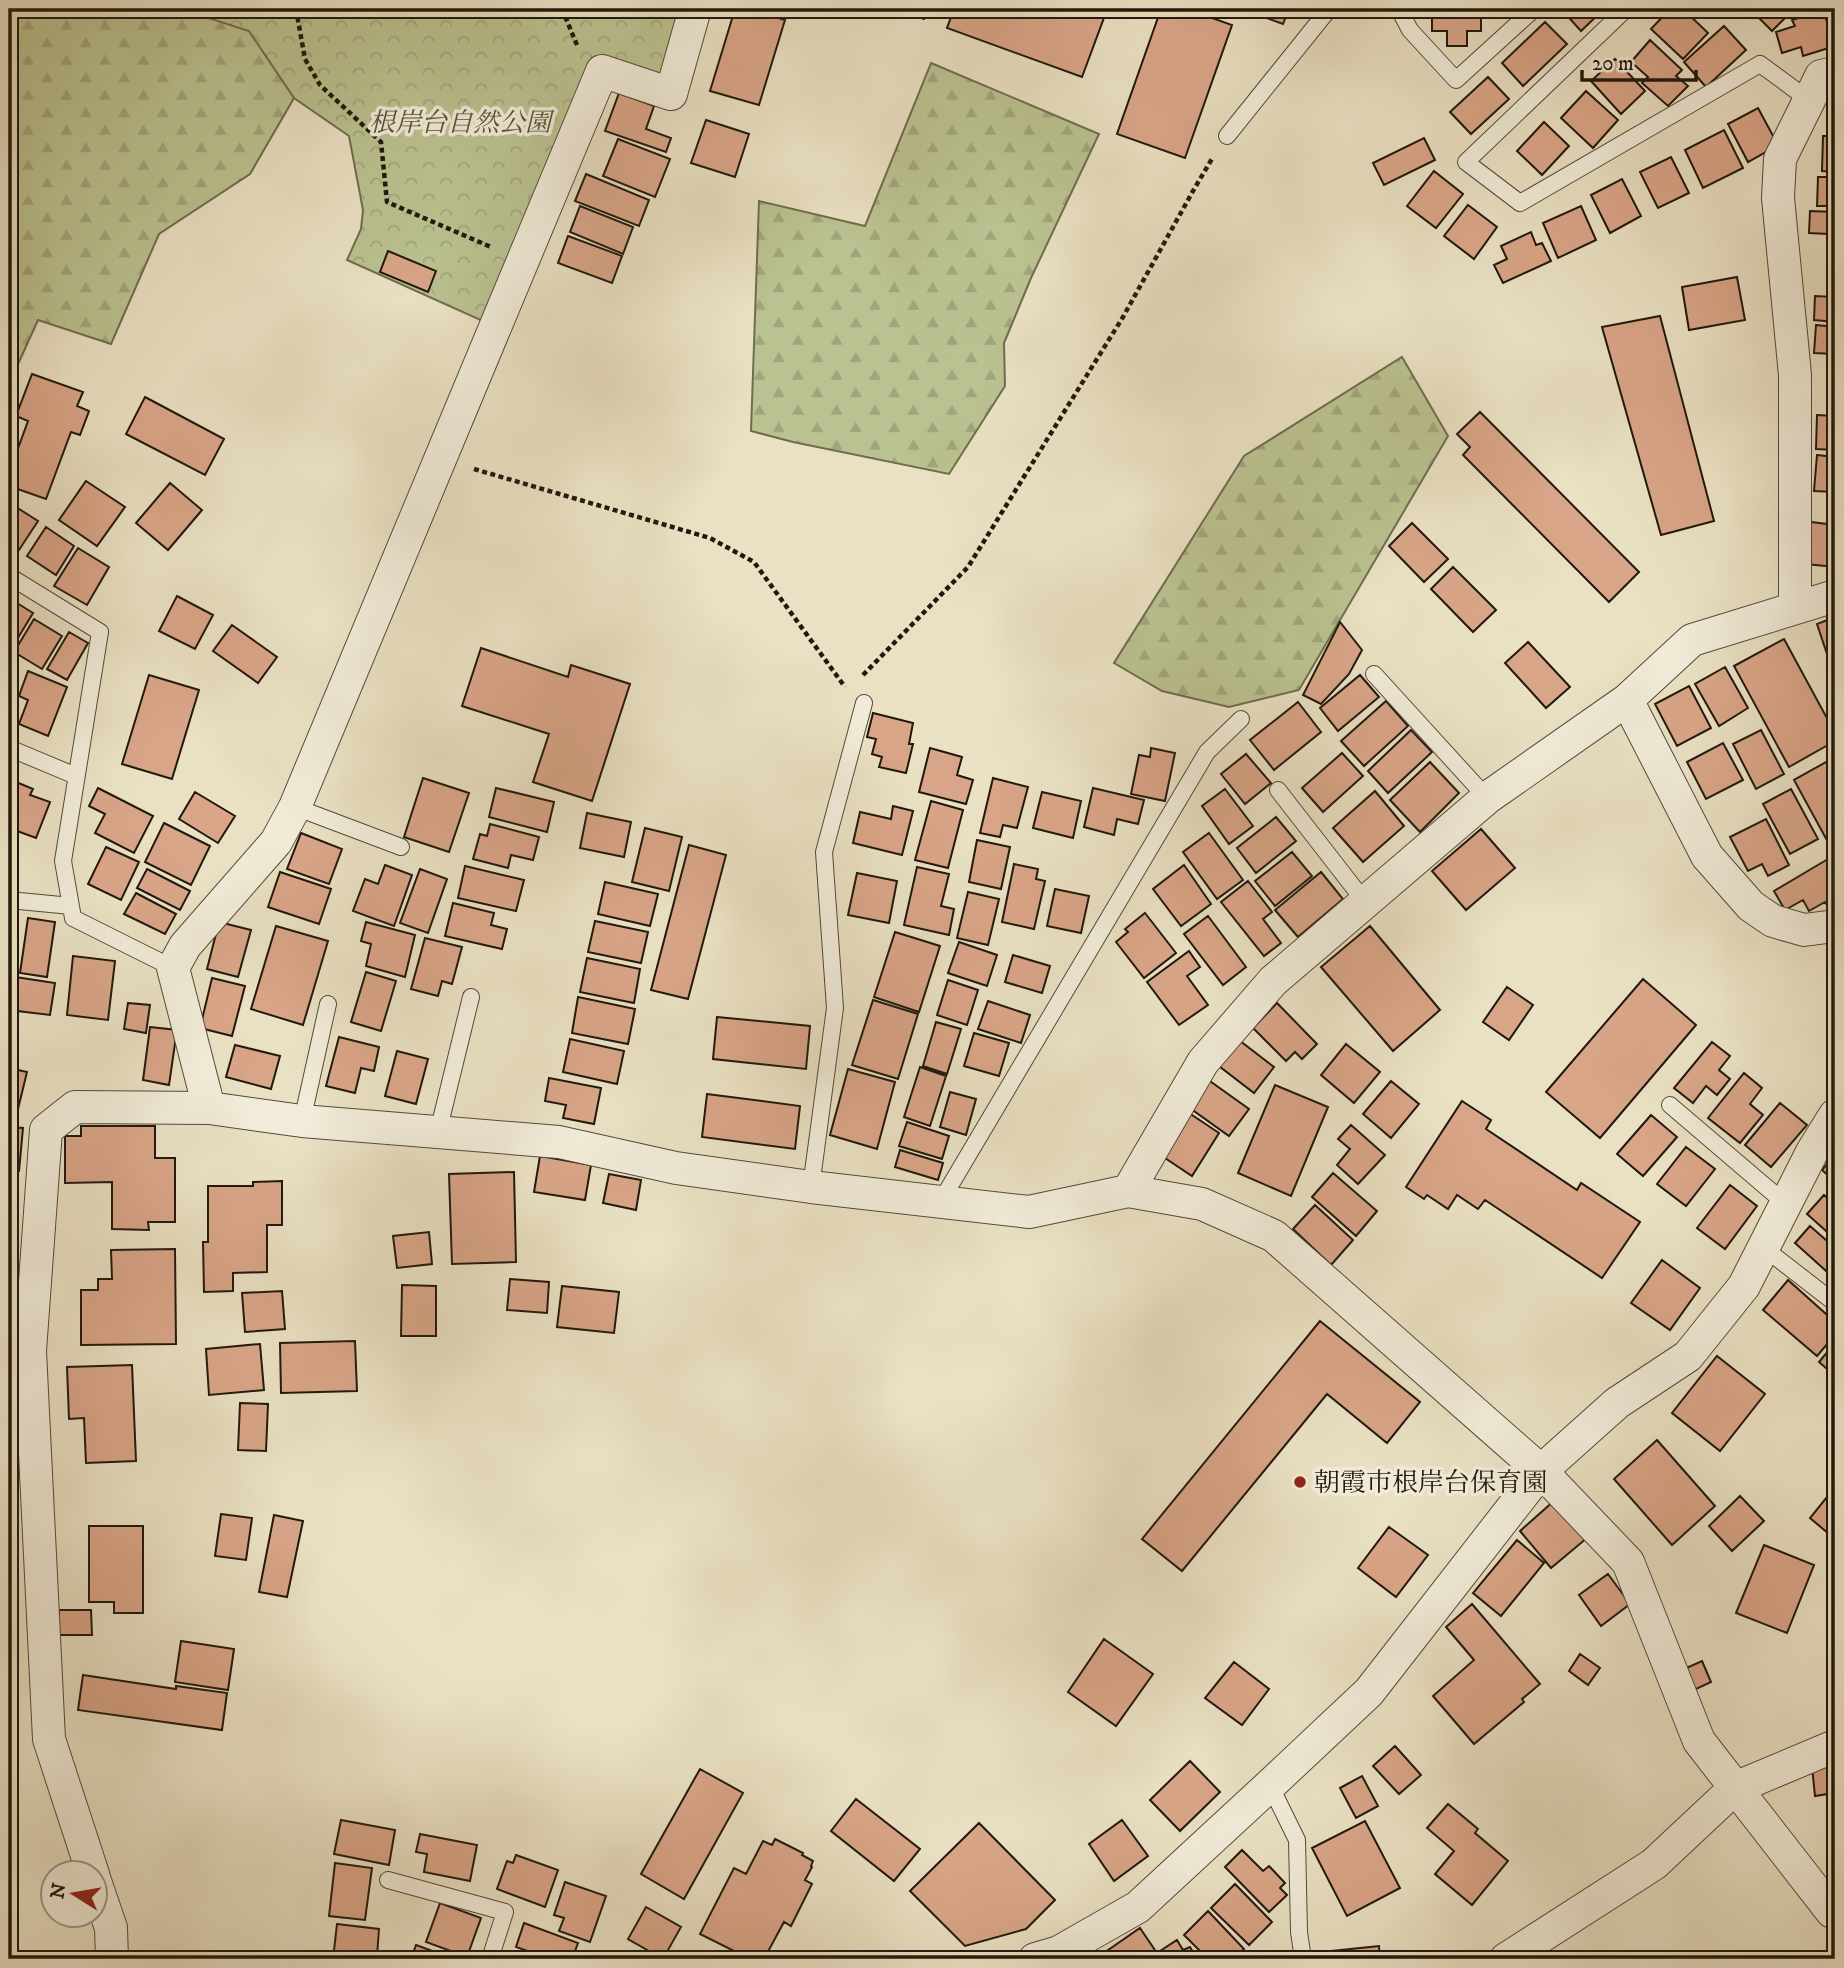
<svg xmlns="http://www.w3.org/2000/svg" width="1844" height="1968" viewBox="0 0 1844 1968" font-family="'IM FELL DW Pica','Noto Serif JP',serif">
<style>
.forest{fill:url(#forest-firs);stroke:#6e6d4f;stroke-width:2}
.park{fill:url(#park-crowns);stroke:#6e6d4f;stroke-width:2}
.building{fill:#d9a588;stroke:#20180d;stroke-width:2}
.lines{fill:none;stroke-linecap:round;stroke-linejoin:round}
.service-casing{stroke:#524a3b;stroke-width:18}
.minor-casing{stroke:#524a3b;stroke-width:34}
.path{stroke:#20180d;stroke-width:4.5;stroke-dasharray:5 3.5;stroke-linecap:butt}
.service{stroke:#f1ecd9;stroke-width:16}
.minor{stroke:#f1ecd9;stroke-width:32}
.poi-dot{fill:#8f2418;stroke:#f1ecd9;stroke-width:2.5}
.labels{text-anchor:middle;stroke-width:7;stroke-linejoin:round;paint-order:stroke}
.park-label{font-size:26px;font-style:italic;fill:#56543b;stroke:#f1ecd9}
.poi-label{font-size:26px;fill:#20180d;stroke:#f1ecd9;text-anchor:start}
</style>
<defs>
<pattern id="forest-firs" width="22" height="20" patternUnits="userSpaceOnUse" patternTransform="scale(1.75)"><rect width="22" height="20" fill="#bbc291"/><path d="M5 1l3.5 6h-7zM16 11l3.5 6h-7z" fill="#a0a67c"/></pattern>
<pattern id="park-crowns" width="20" height="18" patternUnits="userSpaceOnUse" patternTransform="scale(1.75)"><rect width="20" height="18" fill="#bbc291"/><path d="M2 6a3 3 0 1 1 6 0M12 15a3 3 0 1 1 6 0" fill="none" stroke="#a0a67c"/></pattern>
</defs>
<rect width="100%" height="100%" fill="#eae1c4"/>
<filter id="stains"><feTurbulence type="fractalNoise" baseFrequency=".00286" numOctaves="4"/><feColorMatrix values="0 0 0 0 .2 0 0 0 0 .09 0 0 0 0 .02 0 0 0 .5 -.17"/></filter>
<radialGradient id="worn" r=".72"><stop offset=".6" stop-color="#630" stop-opacity="0"/><stop offset="1" stop-color="#630" stop-opacity=".3"/></radialGradient>
<!-- forest -->
<path class="forest" d="M9,9H283L280,16L294,98L250,174L159,234L111,344L38,320L9,384Z
M931,63L1099,134L1031,278L1004,343L1005,386L949,474L793,442L751,431L759,201L865,226Z
M1402,357L1448,436L1299,690L1229,707L1162,691L1114,663L1244,456Z"/>
<!-- park -->
<path class="park" d="M181,9H695L671,94L603,71L496,327L347,260L361,229L363,210L349,136L294,98L249,31Z"/>
<!-- building -->
<path class="building" d="M735,9H749L785,20L759,105L710,91Z
M895,9H928L924,19Z
M954,9H1087L1105,15L1082,77L947,28Z
M1161,9H1187L1232,25L1185,158L1117,134Z
M1242,9H1289L1283,24Z
M1432,9H1481V31H1467V46H1447V31H1432Z
M1561,9H1604L1581,31Z
M1670,9H1683L1708,33L1683,59L1651,29Z
M1750,9H1794L1772,31Z
M1823,10L1835,46L1803,56L1801,47L1782,53L1776,32L1795,26L1792,20Z
M1545,22L1567,44L1523,86L1502,63Z
M1724,26L1746,50L1706,87L1684,62Z
M1650,40L1682,70L1676,76L1688,86L1668,106L1642,83L1648,77L1631,62Z
M1615,59L1645,91L1621,114L1591,81Z
M1488,77L1509,99L1471,134L1450,112Z
M1586,91L1618,120L1593,148L1561,118Z
M619,93L654,106L646,129L671,138L666,152L605,131Z
M1758,108L1778,145L1748,162L1728,124Z
M706,120L749,134L735,177L691,163Z
M1544,122L1569,146L1542,175L1517,151Z
M1724,130L1743,168L1703,188L1685,150Z
M1823,136H1835V172L1822,171Z
M1424,138L1435,160L1384,185L1373,163Z
M618,139L670,159L655,197L603,176Z
M1671,157L1689,193L1658,208L1640,172Z
M1434,171L1463,194L1436,228L1407,206Z
M586,174L649,200L639,226L575,201Z
M1818,177H1835V206H1817Z
M1622,179L1641,216L1610,233L1591,195Z
M1468,205L1497,227L1474,259L1444,236Z
M580,206L633,227L623,254L570,232Z
M1581,206L1596,240L1558,258L1543,223Z
M1810,211L1835,212V247H1828V234L1809,233Z
M1531,232L1536,245L1542,243L1551,261L1503,283L1494,265L1507,259L1501,246Z
M568,236L622,256L612,283L558,263Z
M388,251L436,271L428,292L380,272Z
M1737,277L1745,320L1689,330L1682,287Z
M1835,289V322L1814,320L1815,296L1835,297Z
M1660,316L1714,521L1661,535L1602,327Z
M1816,325L1835,327V354L1814,353Z
M32,374L83,392L77,406L89,411L80,435L71,432L46,499L9,486V473L28,421L16,416Z
M145,397L224,439L205,475L126,434Z
M1480,412L1639,572L1609,602L1463,455L1470,447L1457,434Z
M1817,415L1835,416V450L1816,449Z
M1817,455L1835,457V492L1814,491Z
M86,481L125,507L97,546L59,520Z
M170,483L202,510L168,550L136,523Z
M16,507L38,521L19,550L9,544V518Z
M1811,522L1835,525V567L1806,564Z
M1412,523L1448,559L1424,582L1389,546Z
M46,527L74,546L56,575L27,556Z
M78,548L109,567L87,605L54,586Z
M1453,567L1496,610L1473,632L1431,589Z
M177,596L213,615L195,649L159,631Z
M9,598L33,613L10,651H9Z
M1835,617V678L1817,624Z
M34,619L62,636L42,669L14,652Z
M1340,622L1362,650L1349,674L1321,704L1303,695Z
M232,625L277,657L258,683L213,651Z
M69,632L88,643L67,680L47,669Z
M1784,639L1835,733V741L1789,767L1734,666Z
M1528,642L1570,687L1546,708L1505,663Z
M481,648L568,677L571,665L630,684L592,801L533,782L549,734L462,706Z
M1725,667L1748,708L1719,726L1695,684Z
M28,671L67,687L48,736L19,724L28,700L19,696Z
M149,675L199,690L172,779L122,764Z
M1360,675L1379,697L1338,731L1320,708Z
M1689,686L1711,728L1677,746L1655,704Z
M1386,701L1408,726L1364,766L1341,741Z
M1298,702L1321,732L1274,770L1250,740Z
M873,713L913,723L909,744H913L906,773L879,767L882,757L872,754L876,739L867,737Z
M1411,730L1432,752L1388,793L1368,771Z
M1761,730L1784,774L1756,789L1733,744Z
M1723,743L1743,780L1706,799L1687,762Z
M930,748L962,757L957,775L973,780L966,804L919,792Z
M1151,748L1175,753L1165,801L1131,794L1139,755L1150,757Z
M1342,753L1363,776L1323,812L1302,788Z
M1246,754L1271,783L1245,804L1221,774Z
M1835,757V855L1794,780Z
M1430,762L1459,793L1420,832L1390,800Z
M423,778L469,793L449,852L404,837Z
M993,778L1028,787L1017,828L1003,825L1000,837L980,833Z
M9,779L33,789L30,795L50,802L36,838L9,828Z
M98,788L153,816L134,853L95,833L105,814L89,806Z
M496,788L554,802L547,832L489,817Z
M1093,788L1144,800L1138,824L1117,819L1114,835L1084,827Z
M1225,789L1253,826L1229,844L1202,806Z
M1791,789L1818,839L1790,854L1763,804Z
M1375,791L1404,826L1363,862L1333,828Z
M195,792L235,816L218,843L179,819Z
M1042,792L1081,801L1073,838L1033,828Z
M931,801L963,810L948,868L915,860Z
M893,806L913,811L902,855L853,843L860,812L891,819Z
M587,813L631,822L624,857L580,848Z
M1276,817L1296,841L1256,873L1237,848Z
M1766,819L1789,865L1768,876L1762,864L1748,871L1730,837Z
M164,823L210,846L191,885L145,862Z
M490,824L539,837L533,860L511,855L508,868L473,859L480,834L487,836Z
M645,828L682,837L669,891L632,882Z
M1481,829L1515,868L1466,910L1432,871Z
M301,833L342,849L329,884L287,869Z
M1209,833L1243,880L1217,899L1183,852Z
M977,840L1010,847L1001,889L969,882Z
M689,845L726,855L688,999L651,990Z
M106,847L139,862L121,900L88,884Z
M1292,852L1312,876L1275,906L1255,881Z
M1828,859L1835,871V907L1830,910L1825,902L1809,911L1803,900L1785,910L1774,891Z
M1014,864L1038,869L1036,879L1045,881L1034,929L1002,922Z
M385,865L412,875L394,926L353,911L365,879L378,884Z
M1184,865L1211,904L1181,926L1153,889Z
M465,866L524,880L516,911L458,898Z
M917,867L949,874L941,906L954,909L949,935L904,925Z
M147,869L190,891L180,910L137,888Z
M420,869L447,879L428,933L400,923Z
M280,872L331,889L319,924L268,907Z
M1321,872L1343,899L1298,937L1275,910Z
M857,873L897,881L889,923L848,915Z
M1248,881L1272,912L1263,919L1281,943L1264,956L1221,902Z
M605,882L658,894L650,926L598,914Z
M1055,889L1089,896L1081,933L1047,926Z
M968,892L999,899L988,945L957,938Z
M136,893L176,914L165,934L124,914Z
M453,903L494,913L491,925L507,929L502,949L445,936Z
M1145,913L1176,953L1144,978L1116,942L1128,932L1125,929Z
M1208,916L1246,967L1223,985L1184,934Z
M28,918L55,922L47,977L20,973Z
M595,921L648,932L641,963L588,952Z
M219,922L251,930L238,977L207,969Z
M366,922L415,935L405,977L366,966L371,944L361,941Z
M276,926L328,941L303,1025L251,1009Z
M1370,926L1440,1010L1393,1051L1321,967Z
M895,932L940,946L919,1012L874,997Z
M425,938L462,947L452,984L442,981L438,996L411,989Z
M959,942L997,955L987,986L948,973Z
M1189,951L1200,967L1187,976L1208,1005L1179,1025L1147,982Z
M1013,955L1050,966L1042,993L1005,982Z
M73,956L115,961L108,1020L67,1015Z
M587,958L640,969L634,1003L580,992Z
M366,972L396,981L381,1031L351,1022Z
M9,976L55,983L50,1015L9,1010Z
M212,978L245,986L232,1036L200,1028Z
M1643,979L1696,1025L1600,1138L1546,1092Z
M948,980L978,990L967,1025L937,1015Z
M1507,987L1533,1005L1509,1040L1483,1022Z
M578,997L635,1009L628,1044L572,1033Z
M873,1000L918,1014L898,1079L852,1065Z
M988,1001L1030,1015L1021,1043L978,1029Z
M128,1003L150,1005L146,1033L124,1029Z
M1277,1003L1317,1044L1302,1059L1295,1052L1286,1061L1253,1028Z
M717,1017L810,1026L806,1069L713,1059Z
M936,1022L961,1029L947,1074L923,1066Z
M150,1027L177,1030L169,1085L143,1080Z
M974,1033L1009,1043L999,1076L964,1066Z
M339,1037L379,1047L374,1071L361,1068L355,1093L326,1086Z
M1235,1037L1274,1067L1254,1093L1215,1063Z
M570,1039L624,1051L617,1084L563,1072Z
M1712,1042L1730,1056L1719,1070L1730,1079L1717,1095L1706,1086L1693,1103L1674,1088Z
M1346,1044L1380,1072L1354,1103L1321,1075Z
M235,1045L280,1056L271,1089L226,1077Z
M397,1051L428,1059L416,1104L385,1096Z
M920,1067L946,1076L930,1126L904,1117Z
M9,1068L27,1072L18,1109L9,1107Z
M848,1069L895,1082L877,1149L830,1135Z
M1744,1073L1762,1088L1750,1104L1763,1115L1740,1143L1708,1118Z
M549,1078L601,1088L594,1124L563,1118L566,1105L545,1101Z
M1207,1079L1249,1109L1229,1136L1187,1106Z
M1391,1081L1419,1104L1391,1138L1363,1114Z
M1275,1085L1328,1107L1291,1196L1238,1173Z
M950,1092L976,1099L966,1135L940,1127Z
M707,1094L800,1106L795,1149L702,1137Z
M1462,1101L1491,1120L1486,1129L1577,1190L1581,1183L1640,1222L1602,1278L1485,1200L1478,1209L1457,1195L1448,1209L1427,1195L1424,1199L1406,1187Z
M1780,1103L1807,1125L1771,1167L1745,1145Z
M1189,1113L1219,1133L1192,1176L1162,1156Z
M1651,1115L1677,1137L1643,1176L1617,1154Z
M907,1122L949,1136L942,1159L899,1146Z
M1351,1125L1385,1155L1358,1184L1337,1165L1350,1149L1338,1139Z
M81,1126H155V1158H175V1222H148L149,1230L112,1229V1182L65,1183V1136H81Z
M9,1127L23,1128L19,1171L9,1170Z
M1686,1147L1715,1169L1686,1206L1657,1184Z
M900,1150L943,1163L938,1180L895,1167Z
M1835,1154V1182L1822,1170Z
M540,1156L591,1165L585,1200L534,1192Z
M514,1172L516,1262L452,1264L449,1174Z
M1333,1173L1377,1211L1356,1236L1312,1197Z
M609,1174L641,1180L636,1210L603,1203Z
M282,1181V1225H267V1272L233,1273V1291L204,1292L203,1242H208V1186H253V1182Z
M1730,1185L1757,1206L1725,1249L1697,1228Z
M1824,1195L1835,1205V1239L1807,1214Z
M1315,1205L1353,1240L1331,1265L1293,1229Z
M1810,1226L1835,1248V1279L1795,1243Z
M429,1232L432,1264L397,1268L393,1236Z
M175,1249L176,1344L81,1345V1290H98V1279H112L111,1250Z
M9,1251L16,1303L9,1304Z
M1662,1260L1700,1288L1670,1330L1631,1303Z
M510,1279L549,1282L547,1313L507,1310Z
M1788,1280L1835,1322V1335L1817,1356L1763,1310Z
M402,1285L436,1286V1336H401Z
M562,1286L619,1292L614,1333L557,1327Z
M282,1291L285,1329L245,1332L242,1293Z
M1320,1321L1420,1402L1387,1443L1327,1394L1182,1571L1142,1539Z
M355,1341L357,1391L281,1393L280,1343Z
M1835,1343V1376L1819,1362Z
M260,1344L264,1390L209,1395L206,1349Z
M1717,1356L1765,1394L1720,1451L1672,1413Z
M132,1365L136,1461L86,1463L84,1418L69,1419L67,1367Z
M240,1403L268,1404L266,1451L238,1450Z
M1657,1440L1715,1506L1672,1545L1614,1479Z
M1835,1487V1539L1810,1518Z
M1740,1496L1764,1521L1732,1551L1709,1526Z
M1555,1500L1587,1538L1551,1568L1520,1531Z
M221,1514L252,1518L246,1560L215,1556Z
M274,1515L303,1521L287,1597L259,1592Z
M89,1526H143V1613H114V1602H89Z
M1389,1527L1428,1555L1396,1597L1358,1568Z
M1517,1540L1544,1563L1501,1616L1473,1593Z
M1764,1545L1814,1565L1787,1633L1736,1613Z
M1608,1574L1630,1604L1601,1626L1579,1595Z
M1472,1604L1540,1684L1522,1699L1524,1702L1474,1744L1433,1696L1474,1660L1446,1627Z
M59,1610H91L92,1635H59Z
M1104,1639L1153,1674L1116,1726L1068,1692Z
M181,1641L234,1649L228,1690L175,1682Z
M1580,1654L1600,1668L1588,1685L1569,1671Z
M1702,1661L1711,1682L1694,1690L1684,1669Z
M1234,1662L1269,1689L1242,1725L1205,1698Z
M83,1675L176,1689V1686L227,1693L222,1730L78,1710Z
M1395,1746L1421,1775L1399,1794L1373,1766Z
M1835,1755V1819L1830,1820L1828,1794L1815,1796L1811,1757Z
M1190,1761L1220,1792L1180,1831L1150,1800Z
M700,1769L743,1793L684,1899L641,1874Z
M1362,1776L1378,1806L1356,1818L1340,1788Z
M856,1799L920,1849L894,1881L831,1831Z
M1448,1804L1478,1829L1475,1833L1508,1861L1472,1905L1435,1874L1454,1851L1427,1828Z
M341,1820L395,1830L389,1865L334,1854Z
M1122,1820L1148,1856L1114,1881L1089,1844Z
M1365,1821L1400,1888L1347,1916L1312,1848Z
M979,1823L1055,1900L1026,1929L965,1946L910,1891Z
M420,1834L477,1845L470,1881L424,1872L427,1854L416,1852Z
M775,1839L803,1853L802,1855L813,1861L811,1866L812,1867L805,1880L812,1884L791,1926L784,1922L764,1959H750L700,1934L734,1868L746,1874L763,1841L772,1845Z
M1242,1850L1263,1871L1269,1866L1285,1883L1280,1888L1287,1895L1269,1912L1225,1867Z
M516,1855L558,1870L545,1907L497,1889L507,1861L513,1863Z
M335,1863L372,1868L365,1920L329,1916Z
M565,1882L606,1896L590,1942L559,1931L564,1918L554,1915Z
M1235,1884L1272,1922L1249,1945L1211,1908Z
M440,1903L481,1918L467,1957L426,1942Z
M646,1907L681,1927L663,1959L628,1939Z
M1208,1911L1244,1949L1234,1959H1208L1184,1935Z
M524,1923L578,1943L572,1959H537L539,1955L516,1947Z
M337,1924L379,1929L377,1956L387,1957L386,1959H333Z
M1140,1928L1161,1959H1104L1101,1955Z
M1177,1940L1183,1950L1190,1947L1197,1959H1165L1160,1951Z
M416,1945L454,1959H411Z
M1379,1946L1380,1959H1322V1952Z"/>
<g class="lines">
<defs>
<path id="service" d="M1399,9L1410,30L1456,80L1534,9
M1626,9L1466,162L1520,203L1760,64L1809,100
M1227,136L1329,9
M9,576L100,632L63,861L73,918L173,968
M1374,674L1487,798
M9,748L76,776
M1278,790L1365,902
M295,807L401,847
M9,900L71,906
M1670,1105L1786,1204
M302,1121L328,1004
M438,1132L471,997
M811,1187L835,1008L824,852L864,703
M941,1201L1207,752L1241,719
M1764,1248L1835,1303
M1270,1785L1297,1840L1299,1932L1303,1959
M388,1880L505,1912L490,1959"/>
<path id="minor" d="M1795,608V375L1778,198L1780,159L1821,76L1835,73
M1627,700L1707,856L1751,906L1773,921L1804,930L1835,926
M209,1108L173,968L185,946L276,842L295,807L602,71L671,94L695,9
M1128,1191L1203,1062L1273,981L1487,798L1627,700L1692,640L1835,596
M93,1874L49,1739L30,1351L46,1130L75,1107L209,1108L302,1121L559,1142L676,1168L811,1187L1029,1212L1128,1191L1202,1204L1274,1236L1541,1471L1628,1562L1699,1741L1832,1912L1835,1911
M94,1878L111,1928L112,1959
M1035,1959L1059,1952L1138,1907L1270,1785L1369,1692L1541,1471L1617,1403L1688,1356L1744,1286L1812,1152L1835,1115
M1506,1959L1654,1864L1735,1788L1835,1746"/>
</defs>
<!-- service casing -->
<use href="#service" class="service-casing"/>
<!-- minor casing -->
<use href="#minor" class="minor-casing"/>
<!-- path -->
<path class="path" d="M296,9L305,59L320,85L381,142L387,202L491,247
M562,9L577,45
M474,469L710,538L754,562L845,687
M863,675L968,567L1123,317L1193,191L1213,157"/>
<!-- service -->
<use href="#service" class="service"/>
<!-- minor -->
<use href="#minor" class="minor"/>
</g>
<!-- markers -->
<circle class="poi-dot" cx="1300" cy="1482" r="7"/>
<g class="labels">
<!-- park labels -->
<g class="park-label">
<text x="460" y="131">根岸台自然公園</text>
</g>
<!-- poi labels -->
<g class="poi-label">
<text x="1314" y="1491">朝霞市根岸台保育園</text>
</g>
</g>
<!-- margin -->
<rect width="1844" height="1968" fill="none" stroke="#eae1c4" stroke-width="35"/>
<rect x="10" y="10" width="1823" height="1947" fill="none" stroke="#20180d" stroke-width="3.5"/>
<rect x="18" y="18" width="1809" height="1933" fill="none" stroke="#20180d" stroke-width="2"/>
<!-- north arrow -->
<g transform="translate(74 1894) rotate(281)"><circle r="33" fill="#f1ecd9" stroke="#9d9787" stroke-width="2"/>
<path d="M0-5L12 26L0 18L-12 26Z" fill="#8f2418"/>
<text y="-10" font-size="19" font-weight="bold" text-anchor="middle" fill="#20180d">N</text>
</g>
<!-- scale -->
<path d="M1582 70v10h114v-10" fill="none" stroke="#20180d" stroke-width="3.5"/>
<text x="1592" y="70" font-size="21" fill="#20180d" stroke="#f1ecd9" stroke-width="5" paint-order="stroke">20 m</text>
<rect width="100%" height="100%" filter="url(#stains)"/>
<rect width="100%" height="100%" fill="url(#worn)"/>
</svg>
